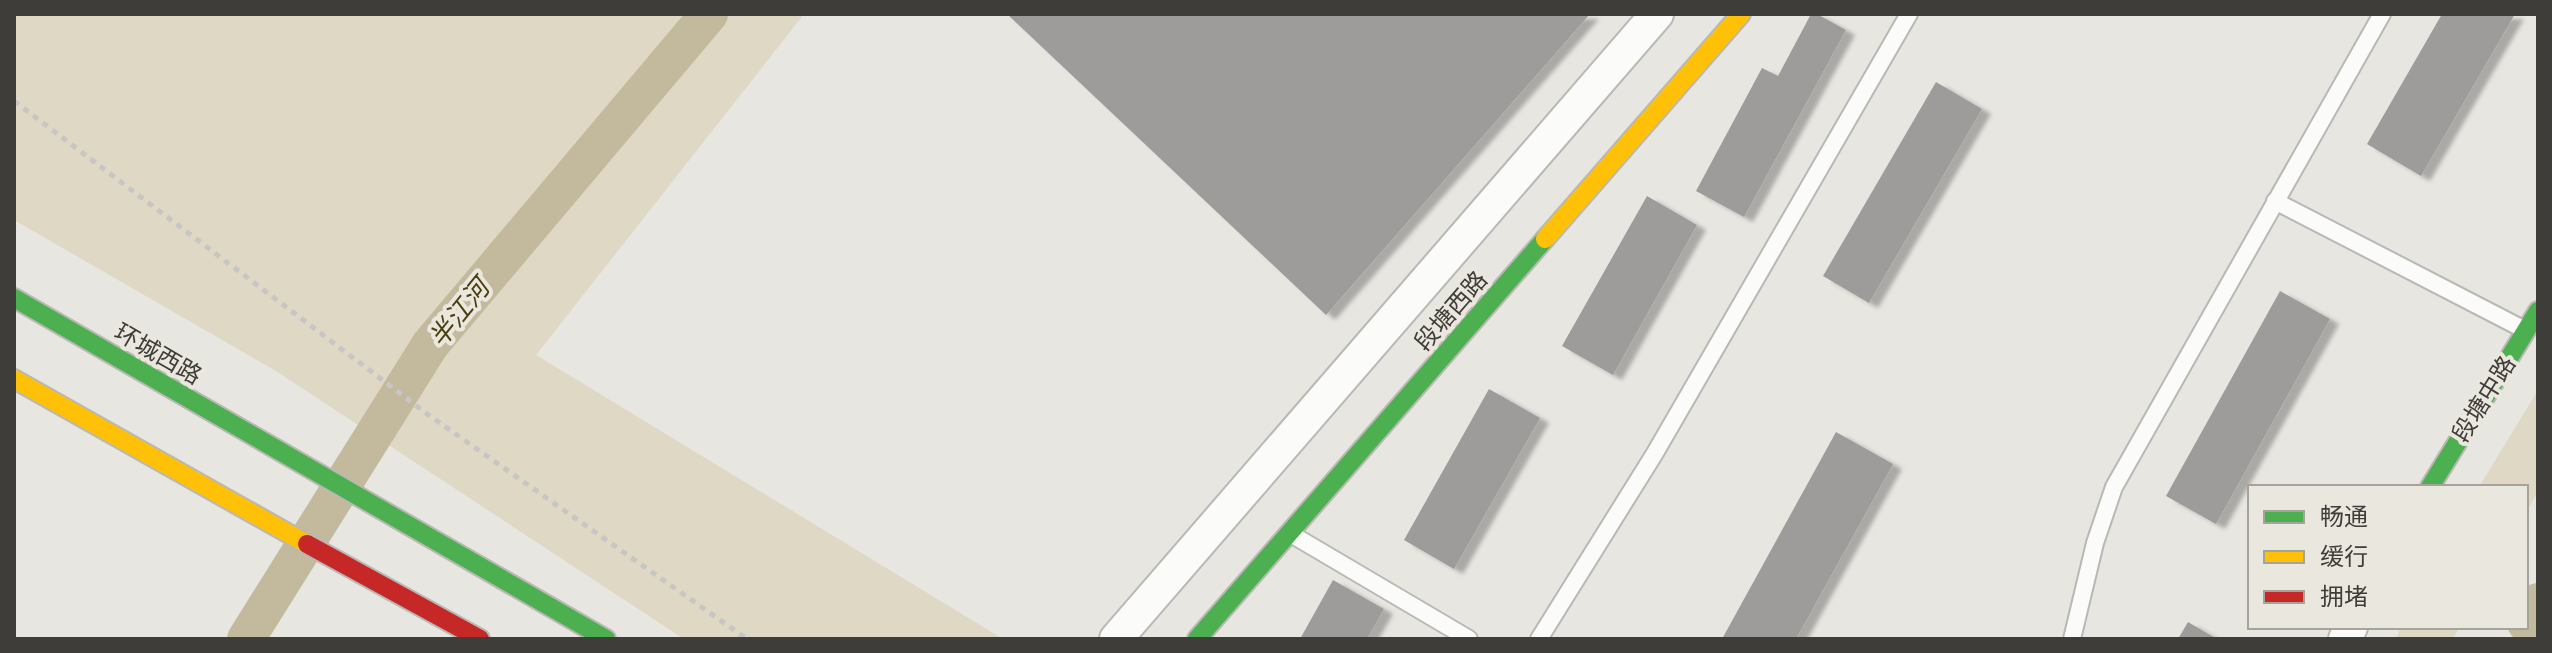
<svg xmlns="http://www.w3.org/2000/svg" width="2552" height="653" viewBox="0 0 2552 653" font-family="'Public Sans','Noto Sans SC',sans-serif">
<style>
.green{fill:#ded8c4}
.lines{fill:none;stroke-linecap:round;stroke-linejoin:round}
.canal{stroke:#c3ba9e;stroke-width:38}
.building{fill:#9d9c9b;filter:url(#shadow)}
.lane-casing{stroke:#b9b8b4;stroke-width:20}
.street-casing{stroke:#b9b8b4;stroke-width:36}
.fast-casing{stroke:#b9b8b4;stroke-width:22}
.slow-casing{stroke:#b9b8b4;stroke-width:22}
.jam-casing{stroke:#b9b8b4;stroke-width:22}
.path{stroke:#c7c6c5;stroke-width:5;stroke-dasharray:6 6;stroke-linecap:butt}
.lane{stroke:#fbfbfa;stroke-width:16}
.street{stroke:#fbfbfa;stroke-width:32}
.fast{stroke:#4caf50;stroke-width:18}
.slow{stroke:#ffc107;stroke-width:18}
.jam{stroke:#c62828;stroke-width:18}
.labels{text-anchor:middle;stroke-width:8;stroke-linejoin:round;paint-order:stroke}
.street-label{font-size:24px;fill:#3e3d39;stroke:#eae7de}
.water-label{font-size:26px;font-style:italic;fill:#4c3f0e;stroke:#eae7de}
</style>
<defs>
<filter id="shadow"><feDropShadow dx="9" dy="5" stdDeviation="2" flood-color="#0004"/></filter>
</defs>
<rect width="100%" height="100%" fill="#e7e6e1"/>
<!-- green -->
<path class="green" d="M14,14H804L536,355L1003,639H684L276,371L14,220Z
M2538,390V492L2526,512V487H2479Z
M2401,627H2459L2453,639H2396Z"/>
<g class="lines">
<!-- canal -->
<path class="canal" d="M2526,623L2538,602
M246,639L430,345L709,14"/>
</g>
<!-- building -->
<path class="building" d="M1007,14H1590L1326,315Z
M1811,14H1817L1846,30L1744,217L1696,191L1762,68L1778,76Z
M2442,14H2515L2421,176L2367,144Z
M1936,82L1982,109L1869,303L1823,276Z
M1647,196L1697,225L1613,375L1562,346Z
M2280,291L2330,319L2216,524L2166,496Z
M1489,389L1540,418L1454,569L1404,540Z
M1836,432L1893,464L1796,639H1722Z
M1333,580L1384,609L1367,639H1300Z
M2188,622L2217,639H2178Z"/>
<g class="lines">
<defs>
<path id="lane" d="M2275,201L2523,329
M1291,534L1469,639
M1539,639L1655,453L1909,14
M2072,639L2095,543L2114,487L2382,14"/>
<path id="street" d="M1116,639L1657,14
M2345,639L2351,627"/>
<path id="fast" d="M14,298L606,639
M2430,487L2538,311
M1197,639L1545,239"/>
<path id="slow" d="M1545,239L1741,14
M14,379L307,544"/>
<path id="jam" d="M307,544L480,639"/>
</defs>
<!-- lane casing -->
<use href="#lane" class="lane-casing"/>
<!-- street casing -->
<use href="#street" class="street-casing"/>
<!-- fast casing -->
<use href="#fast" class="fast-casing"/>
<!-- slow casing -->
<use href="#slow" class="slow-casing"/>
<!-- jam casing -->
<use href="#jam" class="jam-casing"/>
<!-- path -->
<path class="path" d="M14,101L430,416L747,639"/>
<!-- lane -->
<use href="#lane" class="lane"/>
<!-- street -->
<use href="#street" class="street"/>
<!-- fast -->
<use href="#fast" class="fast"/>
<!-- slow -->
<use href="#slow" class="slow"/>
<!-- jam -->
<use href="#jam" class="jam"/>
</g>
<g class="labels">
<!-- street labels -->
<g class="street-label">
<text transform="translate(1451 311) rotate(-49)" y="8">段塘西路</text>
<text transform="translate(158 354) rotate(30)" y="8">环城西路</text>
<text transform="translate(2484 399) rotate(-58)" y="8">段塘中路</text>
</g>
<!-- water labels -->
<g class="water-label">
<text transform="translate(459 313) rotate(-51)" y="9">半江河</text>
</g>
</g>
<!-- border -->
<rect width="2552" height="653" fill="none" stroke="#3e3d39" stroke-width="32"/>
<!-- legend -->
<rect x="2248" y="485" width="280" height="144" fill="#eae7de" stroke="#a5a39c" stroke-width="2"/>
<rect x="2264" y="511" width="40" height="12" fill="#4caf50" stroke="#a5a39c" stroke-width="2"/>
<text x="2320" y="525" font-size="24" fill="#3e3d39">畅通</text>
<rect x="2264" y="551" width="40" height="12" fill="#ffc107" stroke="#a5a39c" stroke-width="2"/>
<text x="2320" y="565" font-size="24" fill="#3e3d39">缓行</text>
<rect x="2264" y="591" width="40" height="12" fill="#c62828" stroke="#a5a39c" stroke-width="2"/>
<text x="2320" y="605" font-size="24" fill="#3e3d39">拥堵</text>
</svg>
